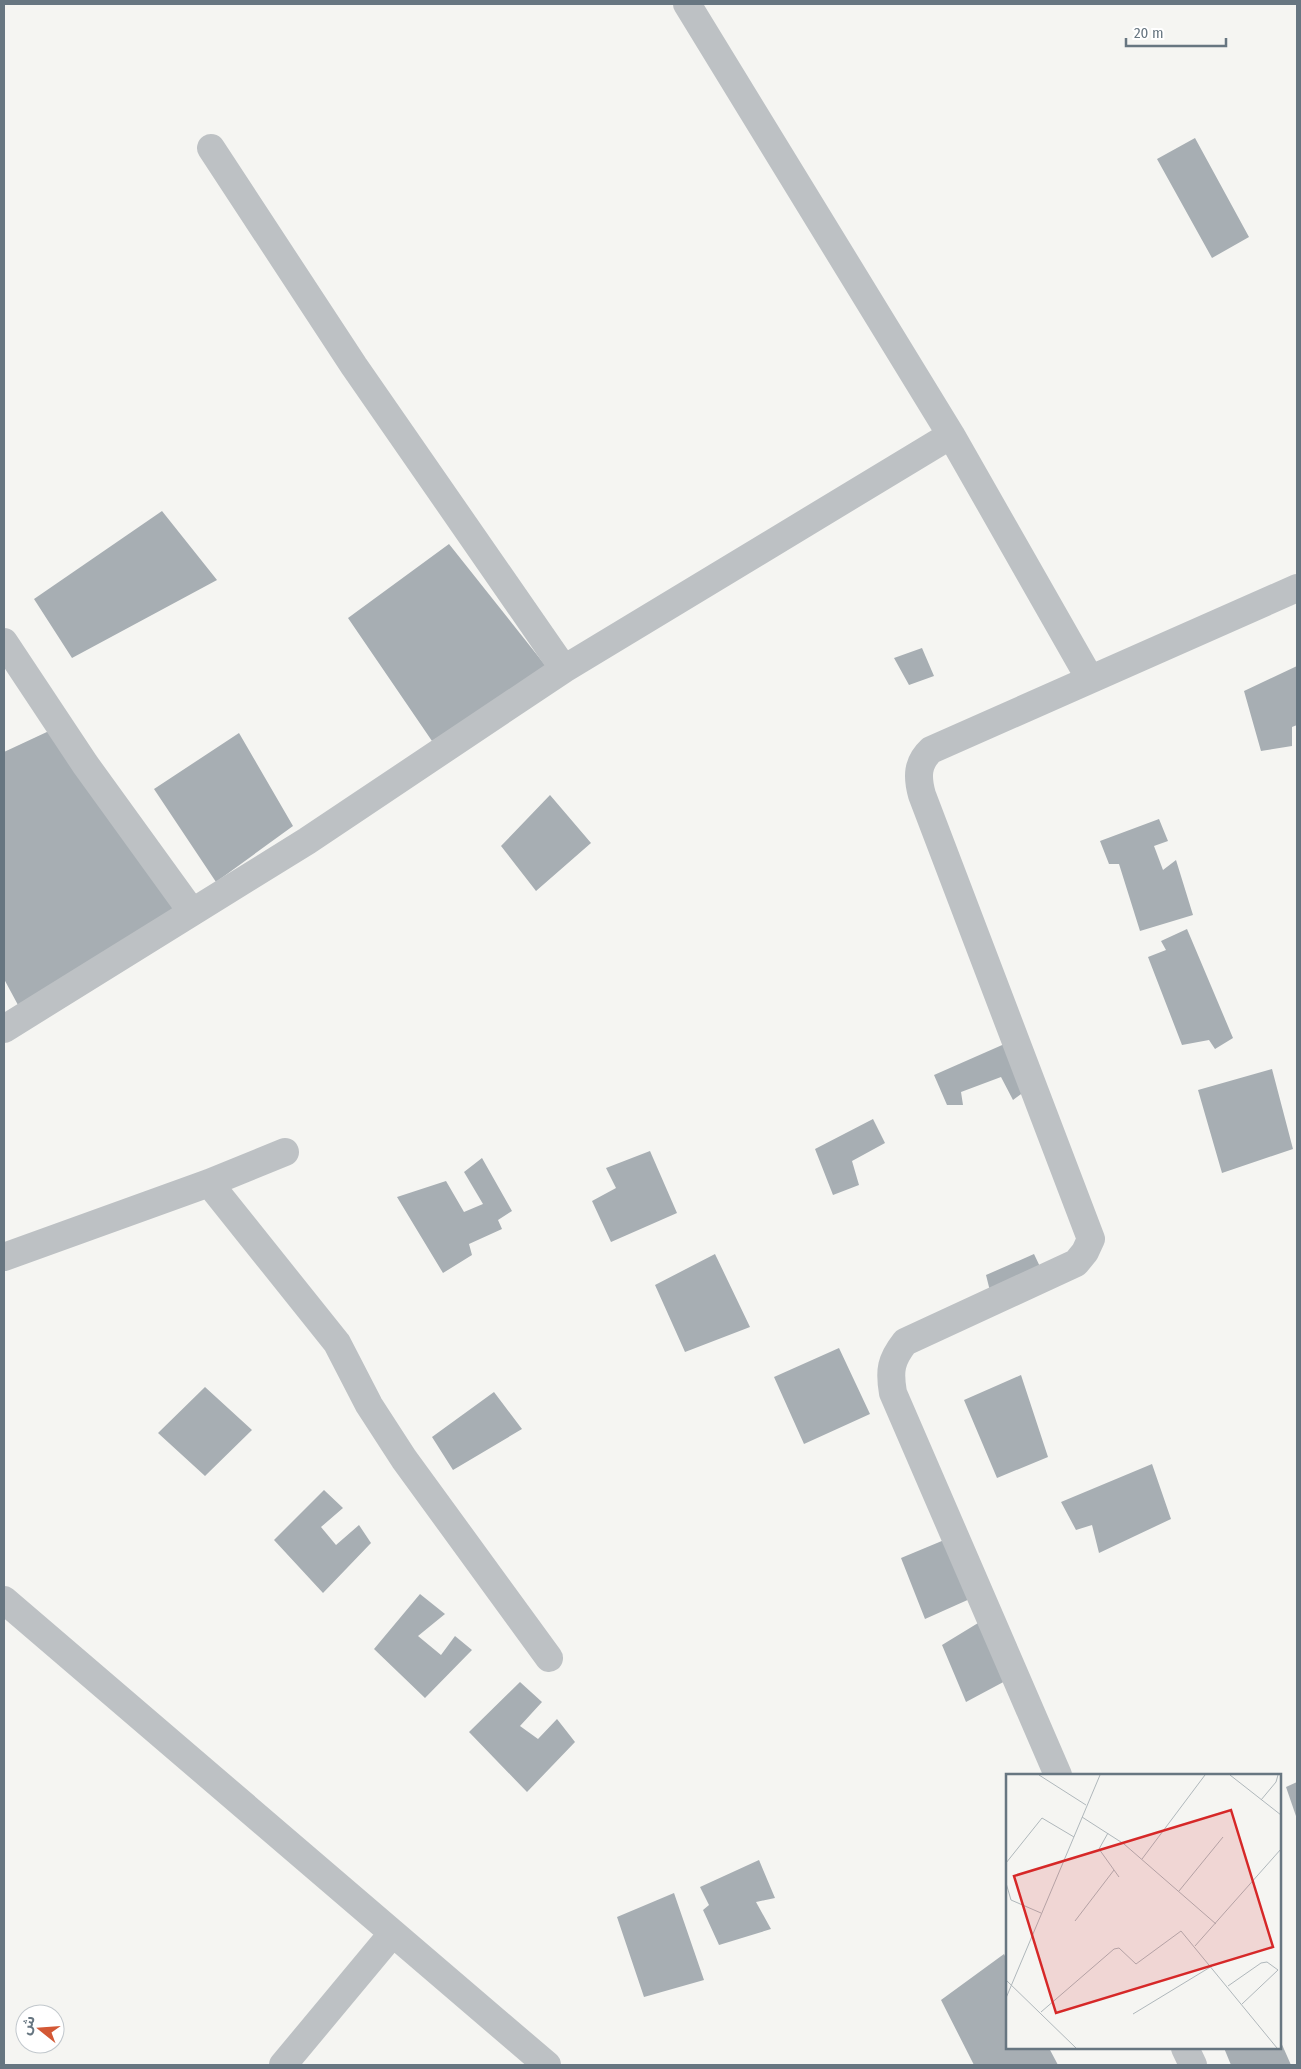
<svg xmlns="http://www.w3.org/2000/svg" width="1301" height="2069" viewBox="0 0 1301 2069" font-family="'Fira Sans Condensed','Noto Sans Arabic',sans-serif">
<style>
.building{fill:#a7aeb3}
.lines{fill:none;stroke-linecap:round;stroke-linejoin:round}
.minor{stroke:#bdc1c4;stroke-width:28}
.inset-road{fill:none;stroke:#afb7bb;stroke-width:1}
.view{fill:#d62828;fill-opacity:0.15;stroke:#d62828;stroke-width:2.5}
.inset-edge{fill:none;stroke:#677681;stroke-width:2.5}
</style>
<rect width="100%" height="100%" fill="#f5f5f2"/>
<!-- building -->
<path class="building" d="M1195,138L1249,237L1212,258L1157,159Z
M162,511L217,580L72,658L34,599Z
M449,544L549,670L432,741L348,618Z
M922,648L934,676L909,685L894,658Z
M1297,666V725L1292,727V746L1261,751L1244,691Z
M49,731L175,908L18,1005L4,979V752Z
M239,733L293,826L216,882L154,789Z
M550,795L591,843L536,891L501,846Z
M1159,819L1168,841L1154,846L1163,870L1176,860L1193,915L1140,931L1119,864H1109L1100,841Z
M1187,929L1233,1038L1215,1049L1209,1040L1182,1045L1148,957L1166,950L1161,941Z
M1009,1042L1028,1089L1013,1100L1001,1077L961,1092L963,1105H947L934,1075Z
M1272,1069L1293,1149L1222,1173L1198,1090Z
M873,1119L885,1143L852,1161L859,1185L833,1195L815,1149Z
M650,1151L677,1213L611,1242L592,1201L616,1188L606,1168Z
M482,1158L512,1211L498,1220L502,1229L469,1244L472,1255L443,1273L397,1197L446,1181L464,1212L483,1204L464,1172Z
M715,1254L750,1327L685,1352L655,1285Z
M1034,1254L1043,1273L991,1295L986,1275Z
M839,1348L870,1414L804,1444L774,1377Z
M1021,1375L1048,1457L997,1478L964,1400Z
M205,1387L252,1430L205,1476L158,1433Z
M494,1392L522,1429L453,1470L432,1437Z
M1152,1464L1171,1519L1099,1553L1092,1525L1076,1530L1061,1502Z
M324,1490L343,1508L321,1527L336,1545L359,1525L371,1543L323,1593L274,1540Z
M949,1538L972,1598L925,1619L901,1558Z
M420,1594L445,1614L418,1636L441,1655L455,1636L472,1650L425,1698L374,1649Z
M983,1620L1009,1679L966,1702L942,1645Z
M520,1682L542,1702L520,1726L538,1739L557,1719L575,1742L527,1792L469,1732Z
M1297,1782V1819L1286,1787Z
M759,1860L775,1898L756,1902L771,1929L719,1945L703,1910L709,1905L700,1887Z
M674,1893L704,1980L644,1997L617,1917Z
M1004,1954L1007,1960V2048H1049L1058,2065H974L941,2000Z
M1280,2040L1291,2065H1231L1224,2048H1280Z"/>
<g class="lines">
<!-- minor -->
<path class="minor" d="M687,4L951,435L1090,679
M211,148L354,366L564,669
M4,642L85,764L192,912
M4,1029L307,841L564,669L951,435
M209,1183L337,1343L369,1405L404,1459L549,1658
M4,1257L209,1183L285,1152
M4,1600L547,2065
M1058,1775L893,1393C889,1370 891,1360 905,1342L1076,1263L1085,1252L1091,1239L922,795C917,777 917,763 931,750L1297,588
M1185,2048L1193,2065
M283,2065L392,1934"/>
</g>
<!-- overview -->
<g transform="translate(1006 1774)">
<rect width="275" height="275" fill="#f5f5f2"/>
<path class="inset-road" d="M33,1L80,31M224,1L275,41M255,26L270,8L272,1M76,43L118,70L210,150M102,59L93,75L113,103M136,85L199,1M0,89L36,44L68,63M0,109L5,126L35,139M173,117L217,63M69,147L108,96M189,172L275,75M0,206L70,274M222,212L255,189L261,188L272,196L236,230M0,224L94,1M35,238L108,175L113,174L130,190L175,157L271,274M127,240L206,192"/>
<path class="view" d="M225,36L267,173L50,239L8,102Z"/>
<rect width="275" height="275" class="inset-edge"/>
</g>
<!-- border -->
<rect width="1301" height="2069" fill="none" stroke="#677681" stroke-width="10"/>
<!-- north arrow -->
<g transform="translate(40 2029) rotate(287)"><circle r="24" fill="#ffffff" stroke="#c2c8cd"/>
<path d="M0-4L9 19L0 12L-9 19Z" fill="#d35835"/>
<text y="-8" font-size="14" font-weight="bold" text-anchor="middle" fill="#677681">ش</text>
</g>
<!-- scale -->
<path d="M1126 38v8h100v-8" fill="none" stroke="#677681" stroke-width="2.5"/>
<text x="1134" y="38" font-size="15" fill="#677681" stroke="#ffffff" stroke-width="4" paint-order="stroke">20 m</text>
</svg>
